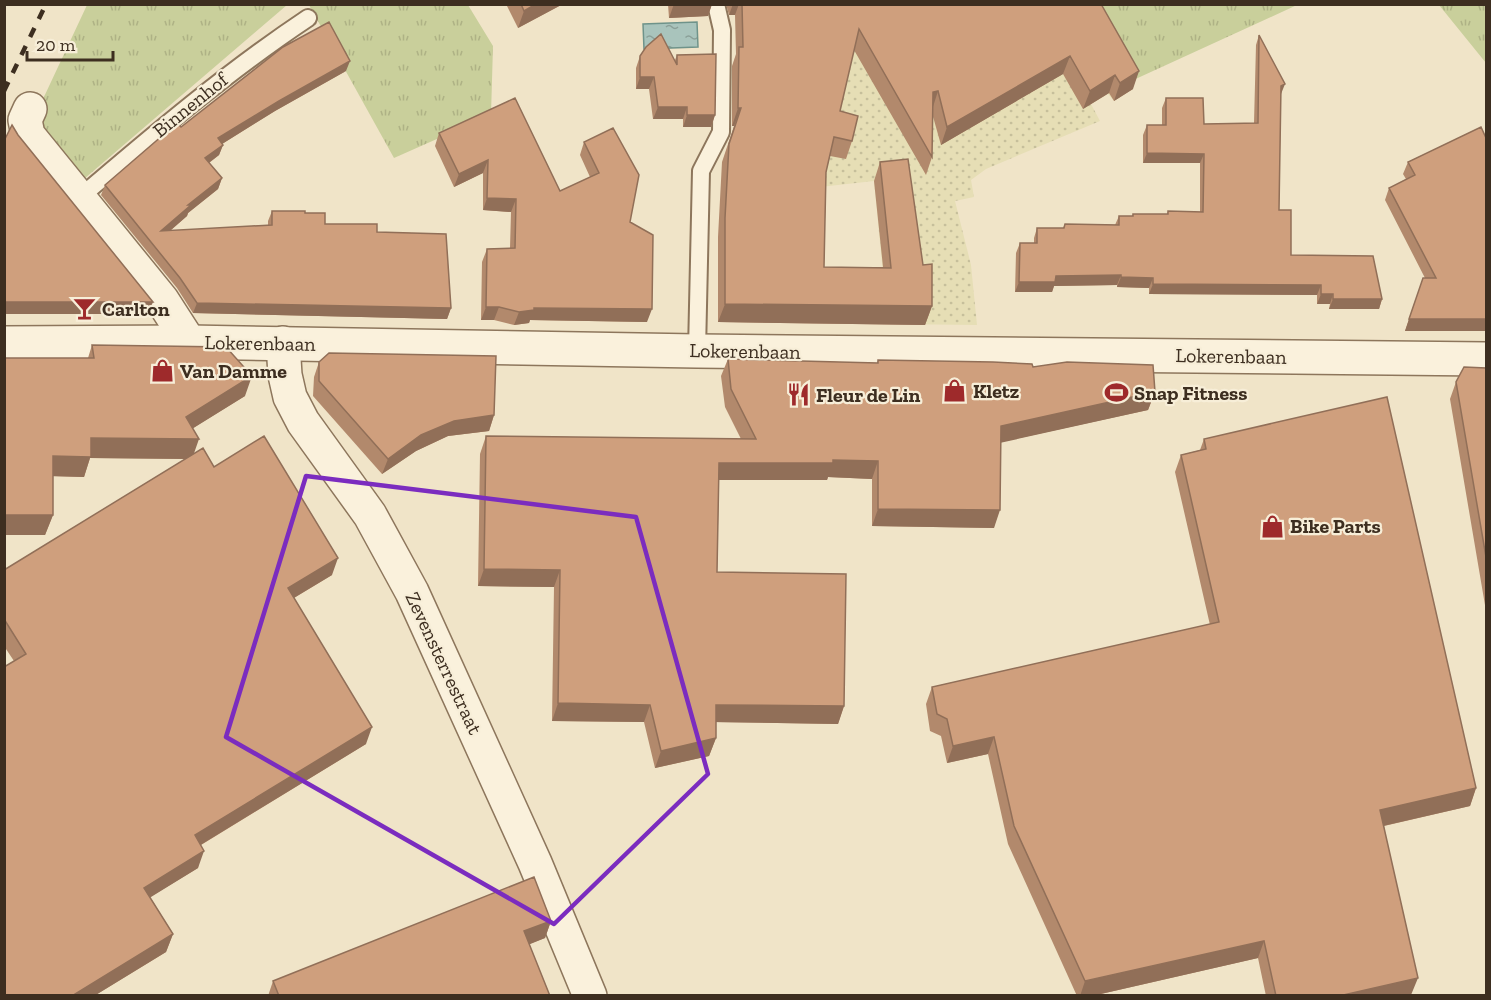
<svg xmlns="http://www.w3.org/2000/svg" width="1491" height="1000" viewBox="0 0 1491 1000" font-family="'Zilla Slab',serif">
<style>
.farmland{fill:url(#farmland-dots)}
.grass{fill:url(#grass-tufts)}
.water{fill:url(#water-ripples);stroke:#6f938a;stroke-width:1.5}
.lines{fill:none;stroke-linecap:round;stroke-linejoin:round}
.service-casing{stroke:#8d765c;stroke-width:20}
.minor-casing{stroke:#8d765c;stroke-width:36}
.tertiary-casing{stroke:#8d765c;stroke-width:36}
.service{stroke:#faf1dc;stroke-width:16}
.minor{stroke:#faf1dc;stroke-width:33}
.tertiary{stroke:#faf1dc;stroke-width:33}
.rail{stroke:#3d2e20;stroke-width:4.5;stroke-dasharray:10 10;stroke-linecap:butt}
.wall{fill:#b2896c}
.shaded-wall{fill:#916f58}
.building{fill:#cf9f7d;stroke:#916f58;stroke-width:1.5}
.marked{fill:none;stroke:#7b2cbf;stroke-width:4.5;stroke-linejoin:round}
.labels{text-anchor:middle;stroke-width:4.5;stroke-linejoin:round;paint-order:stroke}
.street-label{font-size:20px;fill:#3d2e20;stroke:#f7eed8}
.poi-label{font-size:20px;font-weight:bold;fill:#3d2e20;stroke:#f7eed8;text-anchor:start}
</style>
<defs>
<pattern id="farmland-dots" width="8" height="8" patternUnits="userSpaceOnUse" patternTransform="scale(1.5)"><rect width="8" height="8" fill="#e6deb5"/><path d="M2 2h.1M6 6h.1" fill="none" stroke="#c6bf9b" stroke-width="1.8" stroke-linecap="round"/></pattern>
<pattern id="grass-tufts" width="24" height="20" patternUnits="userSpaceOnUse" patternTransform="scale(1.5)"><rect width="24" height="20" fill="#c9cf9b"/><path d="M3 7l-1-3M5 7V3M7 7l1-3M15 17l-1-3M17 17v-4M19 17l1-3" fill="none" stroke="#aeb285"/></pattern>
<pattern id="water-ripples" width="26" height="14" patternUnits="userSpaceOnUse" patternTransform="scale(1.5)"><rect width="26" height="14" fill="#a9c4bc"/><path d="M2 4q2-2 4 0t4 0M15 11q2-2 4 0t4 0" fill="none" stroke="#8ba098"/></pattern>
</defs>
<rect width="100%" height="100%" fill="#f0e4c8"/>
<!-- farmland -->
<path class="farmland" d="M775,5H1084L1121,96L1114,101L1108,94L1091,104L1100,121L986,169L971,180L974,197L955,201L971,265L977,325L888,324L874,181L820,187Z"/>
<!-- grass -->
<path class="grass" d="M87,5H287L84,179L44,132L41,123L43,99Z
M309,5H468L493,46L491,115L394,158Z
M1084,5H1297L1129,82Z
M1439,5H1486V64V63Z"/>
<!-- water -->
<path class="water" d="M697,22L698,47L644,49L643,24Z"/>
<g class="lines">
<defs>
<path id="service" d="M78,199C153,135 227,72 308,18
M697,351L701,171L721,132L722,30L716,4"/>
<path id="minor" d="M30,109L25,120L28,135L162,300L189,342
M283,343L285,375L290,397L303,422L370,515L412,592L535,863L590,996"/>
<path id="tertiary" d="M4,343L189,342L697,351L1486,359"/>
</defs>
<!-- service casing -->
<use href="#service" class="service-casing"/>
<!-- minor casing -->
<use href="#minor" class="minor-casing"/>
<!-- tertiary casing -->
<use href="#tertiary" class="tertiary-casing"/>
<!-- service -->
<use href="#service" class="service"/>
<!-- minor -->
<use href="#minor" class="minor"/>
<!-- tertiary -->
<use href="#tertiary" class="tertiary"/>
<!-- rail -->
<path class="rail" d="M4,91L46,4"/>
</g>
<!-- wall -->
<path class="wall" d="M506,4H563L518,28Z
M668,4H712L708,16L669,18Z
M726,4H1101L1133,89L1114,101L1109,93L1083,109L1063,74L941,145L932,113V157L926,175L854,50L840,111L852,141L846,159L830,156L826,172L824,267H883L874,181L880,162L923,265L932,306L925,325L718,322V237L722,162L734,126H732V66L736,54L735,15H729Z
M1259,35L1281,94L1279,210L1291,255L1382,299L1379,309H1329L1330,304H1317V295L1149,294V288L1117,287V285L1054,286L1052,292H1015L1016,253L1020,243H1034V238L1037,228H1063L1065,224L1115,225L1119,216H1132L1133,214H1167L1168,211L1200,212V163H1143V135L1147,125H1162V108L1166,98L1204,124L1254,123L1256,45Z
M677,55L715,115L711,127H683V119H653L649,89H636V68L640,56L675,60Z
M346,71L275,111L222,144L223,145L219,155L209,163L222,178L218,189L188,213L187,216L170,231L268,225V221L272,211L305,213L325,224L377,232L451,308L447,319L193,313L177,288L101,195L105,185L181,127Z
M1481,127L1486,331H1405L1423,278H1425L1385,200L1389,188L1406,179L1403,174L1408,162Z
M439,133L560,191L590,177L580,155L584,142L630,222L647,322L530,320L529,323L514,325L494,320H481L482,262L487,249L510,248L511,212L483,210V173L454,187L435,146Z
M92,345L245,396L193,428L194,454L214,467L332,575L294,598L366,744L201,845L198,868L150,897L173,934L166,952L94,996H4L14,661L4,646V570L186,459L90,458L84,477L53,476V515L45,535H4V358H88Z
M728,359L877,363L878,360L1033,367L1155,392L1148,410L1001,442L994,528L872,526V479L828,477L827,480H719L717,572L844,706L838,724L716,722V738L709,756L655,768L644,722L552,721L554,587L478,586L480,454L486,436L741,439L725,407L721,376Z
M319,362L494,415L489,431L448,436L416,451L382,474L313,396L314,377Z
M1486,368V611L1450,399L1456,382Z
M1204,439L1476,788L1470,806L1384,826L1411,995L1266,996L1258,958L1092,996H1077L1008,844L988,754L947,763L941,736L930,731L926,704L932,687L1210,625L1175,472L1181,455L1200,450Z
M551,921L545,938L529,944L550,996H268L273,981Z"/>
<!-- shaded-wall -->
<path class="shaded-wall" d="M536,4H563L518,28L524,11Z
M674,4H712L708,16L669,18Z
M733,4H739L735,15H729Z
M1070,56L1063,74L941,145L947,127Z
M350,61L346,71L275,111L214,149L218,138L279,101Z
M1139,71L1133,89L1114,101L1120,83Z
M1115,75L1109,93L1083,109L1090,91Z
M640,77H654L649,89H636Z
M1285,84L1281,94L1277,96L1281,86Z
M938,91L932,110L933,92Z
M658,107H687L683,119H653Z
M738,108H741L734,126H732Z
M687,115H715L711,127H683Z
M223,145L219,155L202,168L205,158Z
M1147,153L1204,154L1200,163H1143Z
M488,160L483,173L454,187L459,174Z
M222,178L218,189L188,213L187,216L157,242L161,231L188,205Z
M487,198L516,199L511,212L483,210Z
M1121,275L1117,285L1054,286L1052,292H1015L1019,282L1056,276Z
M1121,277L1153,278L1149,288L1117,287Z
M1153,284L1321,285L1317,295L1149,294Z
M1321,294H1333L1330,304H1317Z
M1333,299H1382L1379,309H1329Z
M4,302H153L148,314H4Z
M197,303L451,308L447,319L193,313Z
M725,304L932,306L925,325L718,322Z
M486,307H499L494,320H481Z
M534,308L652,309L647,322L530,320L529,323L514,325L519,312Z
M1409,319H1486V331H1405Z
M252,376L245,396L179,437L186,417Z
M1155,392L1148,410L995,444L1001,426Z
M494,415L489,431L448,436L416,451L382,474L388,459L421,435L454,421Z
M91,438L199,439L192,459L90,458L84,477L46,476L53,456Z
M833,460L878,461L872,479L828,477L827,480H713L719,463Z
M878,509L1000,510L994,528L872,526Z
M4,515H53L45,535H4Z
M338,558L332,575L282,605L288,588Z
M484,569L560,570L554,587L478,586Z
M558,703L650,705L644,722L552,721Z
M716,705L844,706L838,724L710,722Z
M372,727L366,744L189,852L195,835Z
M994,737L988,754L947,763L953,746Z
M716,738L709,756L655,768L661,751Z
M1476,788L1470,806L1374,828L1380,810Z
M204,851L198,868L138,905L144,888Z
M551,921L545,938L518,949L524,931Z
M173,934L166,952L94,996H72Z
M1264,941L1258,958L1092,996H1080L1085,981Z
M1418,978L1411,995L1409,996H1339Z"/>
<!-- building -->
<path class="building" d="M521,4H536L524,11Z
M742,4H1101L1139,71L1120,83L1115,75L1090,91L1070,56L947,127L938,91L933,92L932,157L859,29L840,111L858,116L852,141L834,137L826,172L824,267L891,268L880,162L908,159L923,265L932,264V306L725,304V218L729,144L741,108H738L739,47H743Z
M329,22L350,61L279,101L218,138L223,145L205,158L222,178L188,205H191L161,231L272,225V211H305V213H325V224H377V232L446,234L451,308L197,303L180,278L105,185L177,123L181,127L283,47Z
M661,34L677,65V55L716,54L715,115H687V107H658L654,77H640V56L646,47Z
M1259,35L1285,84L1281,86L1279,210H1291V255L1373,256L1382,299H1333V294H1321V285L1153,284V278L1121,277V275L1056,276L1055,282H1019L1020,243H1037V228H1064L1065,224L1119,225V216H1133V214H1168V211L1203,212L1204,154L1147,153V125H1166V98H1203L1204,124L1258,123Z
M515,98L560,191L599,173L584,142L613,128L639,175L630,222L653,235L652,309L534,308V310L519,312L499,307H486L487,249L515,248L516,199L487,198L488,160L459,174L439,133Z
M12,125L18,135L153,302H4V141Z
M1481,127L1486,138V319H1409L1423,278H1436L1389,188L1415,175L1408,162Z
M92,345L226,347L252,376L186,417L199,439L91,438V457L53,456V515H4V358H94Z
M329,353L496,356L494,415L454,421L421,435L388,459L319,381V362Z
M728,359L878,363V360L993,362L1032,364L1033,367L1067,362L1153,365L1155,392L1001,426L1000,510L878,509V461L833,460V463H719L717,572L846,574L844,706L716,705V738L661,751L650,705L558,703L560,570L484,569L486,436L756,439L731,389Z
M1464,367L1486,368V557L1456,382Z
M1387,397L1476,788L1380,810L1418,978L1339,996H1276L1264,941L1085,981L1014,826L994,737L953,746L947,719L937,714L932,687L1219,622L1181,455L1206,449L1204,439Z
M264,436L338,558L288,588L372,727L195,835L204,851L144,888L173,934L72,996H4V667L26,654L4,619V570L203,448L214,467Z
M534,877L551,921L524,931L550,996H279L273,981Z"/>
<!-- marked area -->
<path class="marked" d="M306,476L636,517L708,774L554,924L226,737Z"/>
<!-- icons -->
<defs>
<symbol id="bar-bare" viewBox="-9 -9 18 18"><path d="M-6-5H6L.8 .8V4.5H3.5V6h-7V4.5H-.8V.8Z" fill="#9e2a2b" stroke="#f7eed8" stroke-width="2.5" paint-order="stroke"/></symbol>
<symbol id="shop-bare" viewBox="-9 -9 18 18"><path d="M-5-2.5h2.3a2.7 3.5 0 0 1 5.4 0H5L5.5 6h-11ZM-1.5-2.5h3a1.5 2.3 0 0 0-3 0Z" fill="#9e2a2b" stroke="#f7eed8" stroke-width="2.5" paint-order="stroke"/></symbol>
<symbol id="stadium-bare" viewBox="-9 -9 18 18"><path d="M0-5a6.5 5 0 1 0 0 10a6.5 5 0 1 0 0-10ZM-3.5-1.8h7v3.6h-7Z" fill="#9e2a2b" stroke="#f7eed8" stroke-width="2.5" paint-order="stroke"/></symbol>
<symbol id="restaurant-bare" viewBox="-9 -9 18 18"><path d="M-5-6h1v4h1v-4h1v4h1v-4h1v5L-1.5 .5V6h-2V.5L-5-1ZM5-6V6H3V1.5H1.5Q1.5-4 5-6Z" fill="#9e2a2b" stroke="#f7eed8" stroke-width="2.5" paint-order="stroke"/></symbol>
</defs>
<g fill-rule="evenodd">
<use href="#bar-bare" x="68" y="292" width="33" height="33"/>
<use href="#shop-bare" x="146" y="354" width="33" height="33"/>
<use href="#shop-bare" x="938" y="374" width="33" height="33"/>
<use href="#stadium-bare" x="1100" y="376" width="33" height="33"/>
<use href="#restaurant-bare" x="782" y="378" width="33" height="33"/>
<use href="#shop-bare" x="1256" y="510" width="33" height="33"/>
</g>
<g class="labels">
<!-- street labels -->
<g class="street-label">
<text transform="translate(190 105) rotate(-39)" y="7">Binnenhof</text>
<text transform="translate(260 343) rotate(1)" y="7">Lokerenbaan</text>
<text transform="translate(745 351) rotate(1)" y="7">Lokerenbaan</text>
<text transform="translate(1231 356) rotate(1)" y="7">Lokerenbaan</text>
<text transform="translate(444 663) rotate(65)" y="7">Zevensterrestraat</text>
</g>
<!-- poi labels -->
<g class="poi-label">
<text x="102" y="316">Carlton</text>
<text x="180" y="378">Van Damme</text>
<text x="973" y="398">Kletz</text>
<text x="1134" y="400">Snap Fitness</text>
<text x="816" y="402">Fleur de Lin</text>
<text x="1290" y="533">Bike Parts</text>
</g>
</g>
<!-- border -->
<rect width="1491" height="1000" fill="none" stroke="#3d2e20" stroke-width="12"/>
<!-- scale -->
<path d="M27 51v9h86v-9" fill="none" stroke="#3d2e20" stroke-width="3"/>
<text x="36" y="51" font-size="18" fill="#3d2e20" stroke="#f7eed8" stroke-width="4.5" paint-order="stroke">20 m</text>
</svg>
